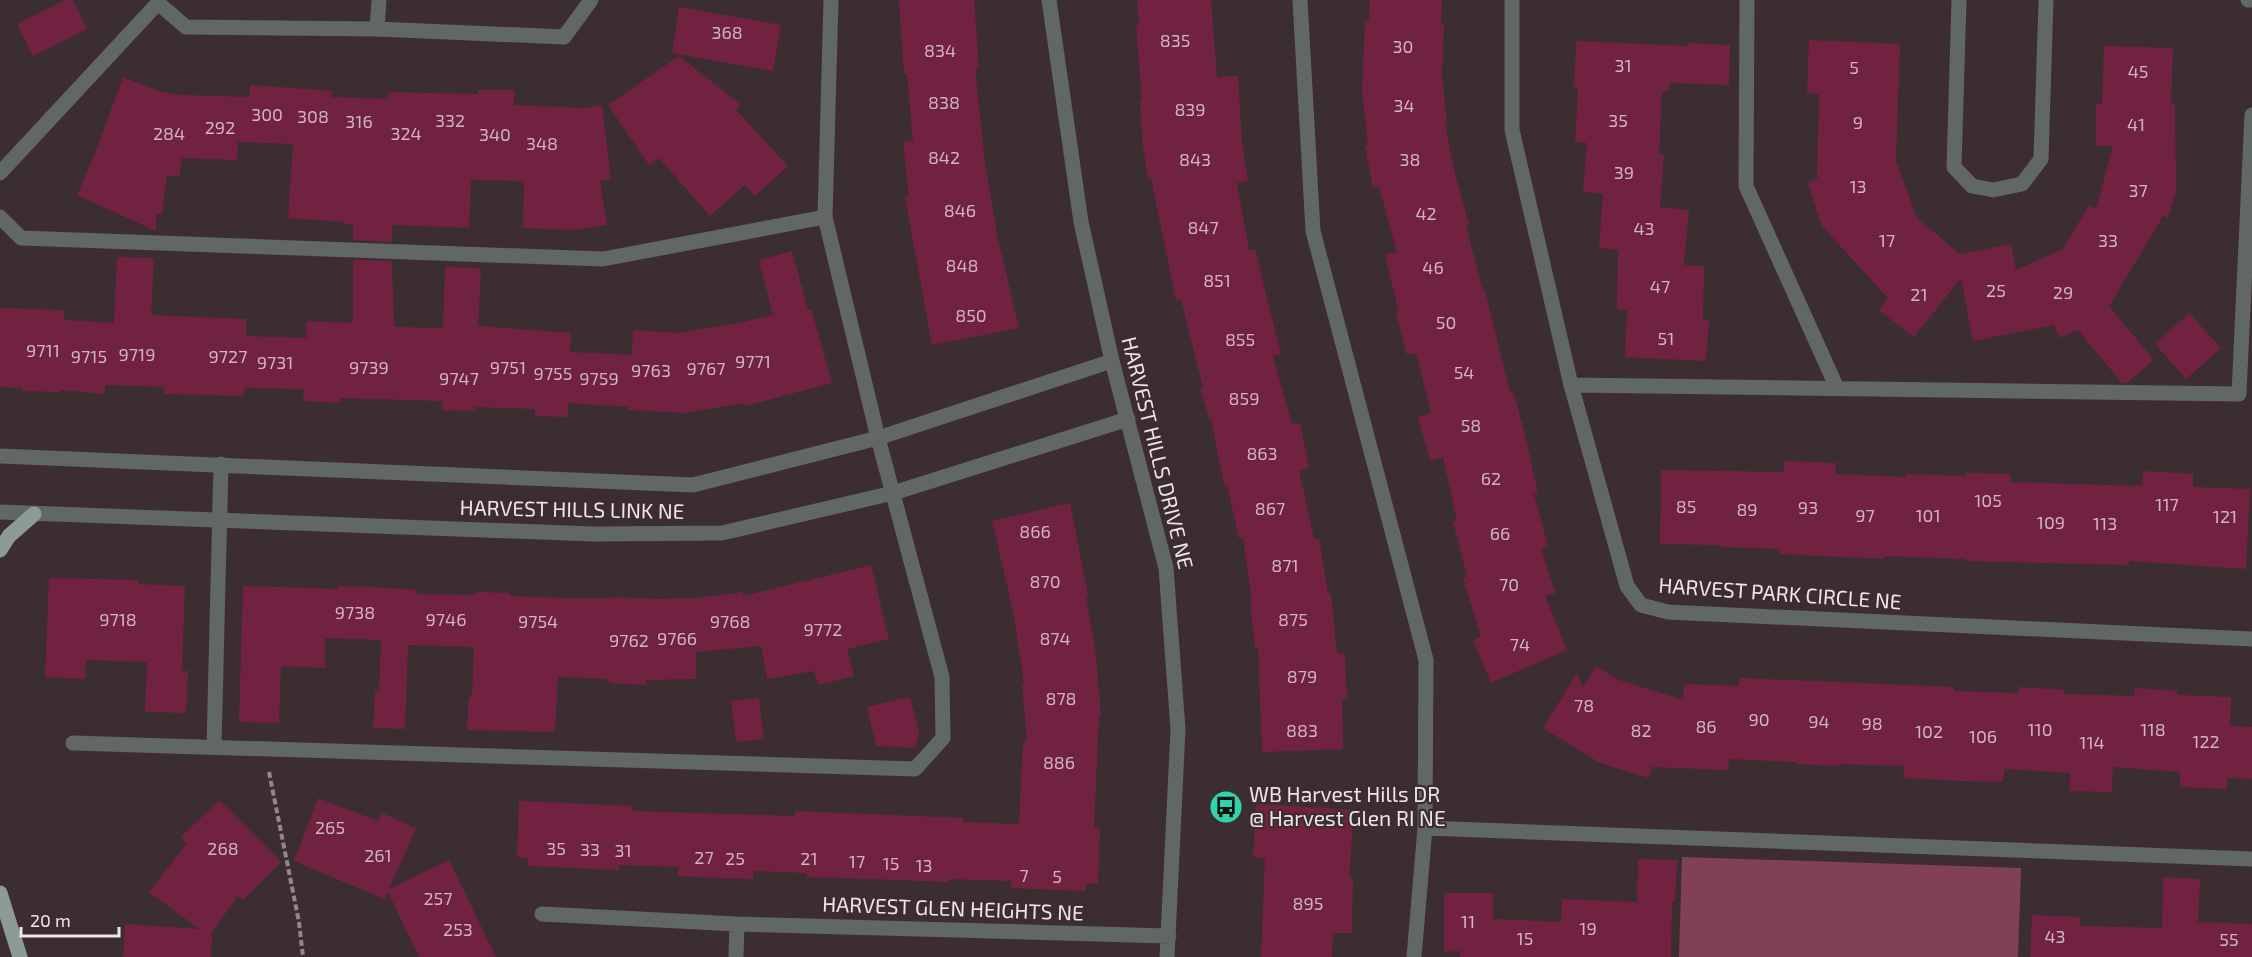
<svg xmlns="http://www.w3.org/2000/svg" width="2252" height="957" viewBox="0 0 2252 957" font-family="'Exo 2',sans-serif">
<style>
.green{fill:#824056}
.building{fill:#712241}
.lines{fill:none;stroke-linecap:round;stroke-linejoin:round}
.path{stroke:#93878a;stroke-width:4;stroke-dasharray:6 3;stroke-linecap:butt}
.minor{stroke:#606764;stroke-width:15}
.major{stroke:#8d9b96;stroke-width:15}
.labels{text-anchor:middle;stroke-width:4.5;stroke-linejoin:round;paint-order:stroke}
.number-label{font-size:18px;fill:#d0b4be}
.street-label{font-size:21px;fill:#efe5e7;stroke:#3c2d31}
.poi-label{font-size:21px;fill:#efe5e7;stroke:#3c2d31;text-anchor:start}
</style>
<rect width="100%" height="100%" fill="#3c2d31"/>
<!-- green -->
<path class="green" d="M1682,857L2021,868L2018,957H1679Z"/>
<!-- building -->
<path class="building" d="M65,0H73L87,29L33,56L17,24Z
M899,0H974L979,68L975,69L985,163L998,239L1019,328L932,345L905,197H909L903,142L913,141L907,74H904Z
M1137,0H1211L1217,77L1238,76L1242,141L1248,181L1237,183L1249,250L1255,249L1281,354L1273,356L1292,425L1300,423L1309,468L1299,470L1314,539H1319L1328,593H1331L1337,653H1345L1347,699H1342L1343,749L1262,752L1258,647L1255,648L1250,601H1252L1243,538L1239,539L1227,484L1224,485L1211,418L1209,419L1200,388L1203,387L1181,300L1176,301L1151,178L1148,179L1142,140L1140,100L1142,99L1136,25H1139Z
M1370,0H1442L1441,24L1444,25L1442,76L1447,123H1445L1454,170L1469,225L1466,226L1483,291L1485,290L1510,392L1513,391L1525,435L1538,493L1534,494L1548,546L1541,548L1555,593L1545,596L1567,650L1491,683L1473,640L1481,637L1463,578L1467,577L1453,522L1457,521L1443,457L1430,461L1418,417L1431,413L1416,353L1407,355L1396,313L1399,312L1385,255L1397,252L1379,187L1373,188L1365,146L1368,145L1362,91L1365,21H1369Z
M679,7L781,25L773,71L672,53Z
M1809,40L1900,44L1896,162L1917,218L1960,254L2011,244L2016,270L2063,249L2089,205L2096,209L2113,146H2096V104H2102L2104,46L2173,48L2171,104H2175L2176,191L2168,218L2163,216L2109,306L2154,360L2127,383H2122L2078,330L2060,338L2054,325L1973,341L1961,278L1914,337L1879,310L1888,298L1821,225L1808,182L1817,179L1819,94L1807,93Z
M1576,41L1688,46V43L1730,45L1729,85L1670,83L1669,91H1662L1659,154L1664,155L1660,207L1689,210L1684,265L1704,266L1703,320H1709L1706,361L1625,357L1627,310L1617,309L1618,250L1599,248L1603,194L1583,192L1587,143L1575,142L1578,87H1574Z
M679,56L741,105L736,110L788,166L755,196L745,185L710,216L659,158L649,165L608,105Z
M123,77L161,92L180,95L250,97V85L332,91L331,97L388,99V92L478,94V90H514V105L585,108L602,105L611,179L600,181L607,225L575,230L523,228L524,181L471,180L469,228L392,225V242L353,240V224H344V222L288,218L293,144L238,142L237,160L182,158L179,177L167,175L162,214H156V231L77,195L95,154Z
M792,251L808,310L811,309L832,383L745,406L744,403L685,413L628,410L629,407L568,403V417L535,416V409L475,407V411L442,410V401L341,398L340,403L303,401L304,389L244,388V396L164,394V387L105,385V394L61,390V392L22,391L23,388L0,387V308L64,310V320L114,323L117,257L154,258L151,315L246,319V336L306,338L307,321L353,323V260L392,261L394,327L443,328L445,267L481,268L478,326L571,333L570,352L632,355L633,330L677,333L743,322L773,315L759,260Z
M2189,313L2221,348L2186,379L2155,344Z
M1784,461L1836,463L1835,474L1906,477V474L1966,476V473L2010,474V482L2142,486L2143,471L2193,474V487L2250,489L2246,569L2129,561V565L1965,561V559L1885,556V559L1780,554V549L1720,547V545L1660,544L1661,470L1784,472Z
M1070,503L1088,595L1086,596L1096,655L1101,715L1099,716L1094,827H1100L1098,884L1086,883V891L1011,888V881L949,879V882L842,878L807,877V873L754,871L753,879L719,878L678,876V867L619,865L618,870L528,866V858L517,857L519,801L633,806L632,811L795,816V811L963,818V822L1019,824L1023,741H1027L1022,683H1024L1013,611L992,521Z
M871,565L889,639L847,649L854,676L818,685L814,671L767,679L761,646L696,652V679L646,680V685L609,683V679L558,677L555,732L467,730L469,697H472L474,647L408,645L405,729L373,728L375,690L379,691L381,640L325,638V668L281,666L279,723L239,722L243,586L338,589V586L374,587L417,590V594L476,595V592L510,593V596L565,598H613V597L656,599L696,598L743,592V596Z
M49,578L138,580V584L185,586L182,671H188L186,713L145,712L147,662L86,660L85,679L45,677Z
M1596,666L1619,680L1683,700L1684,684L1739,686L1740,678L1954,687V691L2019,693V687L2064,690V694L2134,696L2135,688L2177,691V695L2231,697L2230,726L2252,727V779L2227,778V789L2180,787V772L2113,767L2112,792L2069,791L2070,773L2004,769L2003,782L1961,781L1904,778V766L1839,764V766L1796,764V762L1729,759L1728,770L1652,767L1649,778L1600,763L1543,728L1577,673L1583,687Z
M910,697L919,734L915,748L876,746L867,707Z
M759,698L764,739L736,742L731,701Z
M318,798L378,821L382,813L416,828L389,889L449,860L496,957H419L388,892L384,899L294,861Z
M219,800L281,862L243,900L238,896L212,932L211,957H123L125,924L199,929L149,892L187,843L181,837Z
M1256,804L1354,810L1349,877H1353L1352,933H1333L1332,957H1261L1265,858L1253,857Z
M1638,859L1677,860L1675,902H1672L1671,957H1460V951L1444,952V893H1493V919L1561,922L1562,899L1637,902Z
M2163,877L2200,879L2198,922L2252,924V957H2030L2032,915L2080,917V926L2162,928Z"/>
<g class="lines">
<!-- path -->
<path class="path" d="M269,772L299,922L303,957"/>
<!-- minor -->
<path class="minor" d="M158,0V3L186,27L377,29L564,37L591,0
M1049,0L1081,222L1112,361L1166,568L1178,729L1167,957
M1300,0L1313,231L1426,660L1425,828L1414,957
M1512,0V130L1571,385L1627,586L1641,605L1668,612L2252,639
M1747,0L1746,186L1837,388
M1959,0L1954,167L1972,186L1993,190L2022,184L2041,159L2046,0
M2248,0H2252
M377,29L379,0
M0,173L158,3
M0,217L21,238L603,259L825,217
M1571,385L2239,394L2252,115
M0,456L693,485L878,438L1112,361
M0,512L594,534L722,533L893,493L1128,419
M73,743L915,769L943,738L942,677L878,438L825,217L831,0
M214,746L221,464
M1425,828L2252,859
M542,914L737,924L1169,936
M736,957L737,924"/>
<!-- major -->
<path class="major" d="M0,550L9,536L34,514
M0,893L20,957"/>
</g>
<!-- icons -->
<defs>
<symbol id="bus-disc" viewBox="-11 -11 22 22"><circle r="9.5" fill="#2fd4aa" stroke="#3c2d31"/><path d="M-5-6H5V4H4V6H2V4H-2V6H-4V4H-5ZM-3.5-4V0h7V-4ZM-3.5 1.2v1.5H-2V1.2ZM2 1.2v1.5H3.5V1.2Z" fill="#111"/></symbol>
</defs>
<g fill-rule="evenodd">
<use href="#bus-disc" x="1207" y="788" width="38" height="38"/>
</g>
<g class="labels">
<!-- number labels -->
<g class="number-label">
<text x="727" y="39">368</text>
<text x="1175" y="47">835</text>
<text x="1403" y="53">30</text>
<text x="940" y="57">834</text>
<text x="1623" y="72">31</text>
<text x="1854" y="74">5</text>
<text x="2138" y="78">45</text>
<text x="944" y="109">838</text>
<text x="1404" y="112">34</text>
<text x="1190" y="116">839</text>
<text x="267" y="121">300</text>
<text x="313" y="123">308</text>
<text x="450" y="127">332</text>
<text x="1618" y="127">35</text>
<text x="359" y="128">316</text>
<text x="1858" y="129">9</text>
<text x="2136" y="131">41</text>
<text x="220" y="134">292</text>
<text x="169" y="140">284</text>
<text x="406" y="140">324</text>
<text x="495" y="141">340</text>
<text x="542" y="150">348</text>
<text x="944" y="164">842</text>
<text x="1195" y="166">843</text>
<text x="1410" y="166">38</text>
<text x="1624" y="179">39</text>
<text x="1858" y="193">13</text>
<text x="2138" y="197">37</text>
<text x="960" y="217">846</text>
<text x="1426" y="220">42</text>
<text x="1203" y="234">847</text>
<text x="1644" y="235">43</text>
<text x="1887" y="247">17</text>
<text x="2108" y="247">33</text>
<text x="962" y="272">848</text>
<text x="1433" y="274">46</text>
<text x="1217" y="287">851</text>
<text x="1660" y="293">47</text>
<text x="1996" y="297">25</text>
<text x="2063" y="299">29</text>
<text x="1919" y="301">21</text>
<text x="971" y="322">850</text>
<text x="1446" y="329">50</text>
<text x="1666" y="345">51</text>
<text x="1240" y="346">855</text>
<text x="43" y="357">9711</text>
<text x="137" y="361">9719</text>
<text x="89" y="363">9715</text>
<text x="228" y="363">9727</text>
<text x="753" y="368">9771</text>
<text x="275" y="369">9731</text>
<text x="369" y="374">9739</text>
<text x="508" y="374">9751</text>
<text x="706" y="375">9767</text>
<text x="651" y="377">9763</text>
<text x="1464" y="379">54</text>
<text x="553" y="380">9755</text>
<text x="459" y="385">9747</text>
<text x="599" y="385">9759</text>
<text x="1244" y="405">859</text>
<text x="1471" y="432">58</text>
<text x="1262" y="460">863</text>
<text x="1491" y="485">62</text>
<text x="1988" y="507">105</text>
<text x="2167" y="511">117</text>
<text x="1686" y="513">85</text>
<text x="1808" y="514">93</text>
<text x="1270" y="515">867</text>
<text x="1747" y="516">89</text>
<text x="1865" y="522">97</text>
<text x="1928" y="522">101</text>
<text x="2225" y="523">121</text>
<text x="2051" y="529">109</text>
<text x="2105" y="530">113</text>
<text x="1035" y="538">866</text>
<text x="1500" y="540">66</text>
<text x="1285" y="572">871</text>
<text x="1045" y="588">870</text>
<text x="1509" y="591">70</text>
<text x="355" y="619">9738</text>
<text x="118" y="626">9718</text>
<text x="446" y="626">9746</text>
<text x="1293" y="626">875</text>
<text x="538" y="628">9754</text>
<text x="730" y="628">9768</text>
<text x="823" y="636">9772</text>
<text x="677" y="645">9766</text>
<text x="1055" y="645">874</text>
<text x="629" y="647">9762</text>
<text x="1520" y="651">74</text>
<text x="1302" y="683">879</text>
<text x="1061" y="705">878</text>
<text x="1584" y="712">78</text>
<text x="1759" y="726">90</text>
<text x="1819" y="728">94</text>
<text x="1872" y="730">98</text>
<text x="1706" y="733">86</text>
<text x="2040" y="736">110</text>
<text x="2153" y="736">118</text>
<text x="1302" y="737">883</text>
<text x="1641" y="737">82</text>
<text x="1929" y="738">102</text>
<text x="1983" y="743">106</text>
<text x="2206" y="748">122</text>
<text x="2092" y="749">114</text>
<text x="1059" y="769">886</text>
<text x="330" y="834">265</text>
<text x="223" y="855">268</text>
<text x="556" y="855">35</text>
<text x="590" y="856">33</text>
<text x="623" y="857">31</text>
<text x="378" y="862">261</text>
<text x="704" y="864">27</text>
<text x="735" y="865">25</text>
<text x="809" y="865">21</text>
<text x="857" y="868">17</text>
<text x="891" y="870">15</text>
<text x="924" y="872">13</text>
<text x="1024" y="882">7</text>
<text x="1057" y="883">5</text>
<text x="438" y="905">257</text>
<text x="1308" y="910">895</text>
<text x="1468" y="928">11</text>
<text x="1588" y="935">19</text>
<text x="458" y="936">253</text>
<text x="2055" y="943">43</text>
<text x="1525" y="945">15</text>
<text x="2229" y="946">55</text>
</g>
<!-- street labels -->
<g class="street-label">
<text transform="translate(1157 453) rotate(76)" y="7">HARVEST HILLS DRIVE NE</text>
<text transform="translate(572 510) rotate(1)" y="7">HARVEST HILLS LINK NE</text>
<text transform="translate(1780 594) rotate(4)" y="7">HARVEST PARK CIRCLE NE</text>
<text transform="translate(953 909) rotate(2)" y="7">HARVEST GLEN HEIGHTS NE</text>
</g>
<!-- poi labels -->
<g class="poi-label">
<text x="1249" y="802">WB Harvest Hills DR<tspan x="1249" dy="24">@ Harvest Glen RI NE</tspan></text>
</g>
</g>
<!-- scale -->
<path d="M21 927v9h98v-9" fill="none" stroke="#efe5e7" stroke-width="3"/>
<text x="30" y="927" font-size="18" fill="#efe5e7" stroke="#3c2d31" stroke-width="4.5" paint-order="stroke">20 m</text>
</svg>
